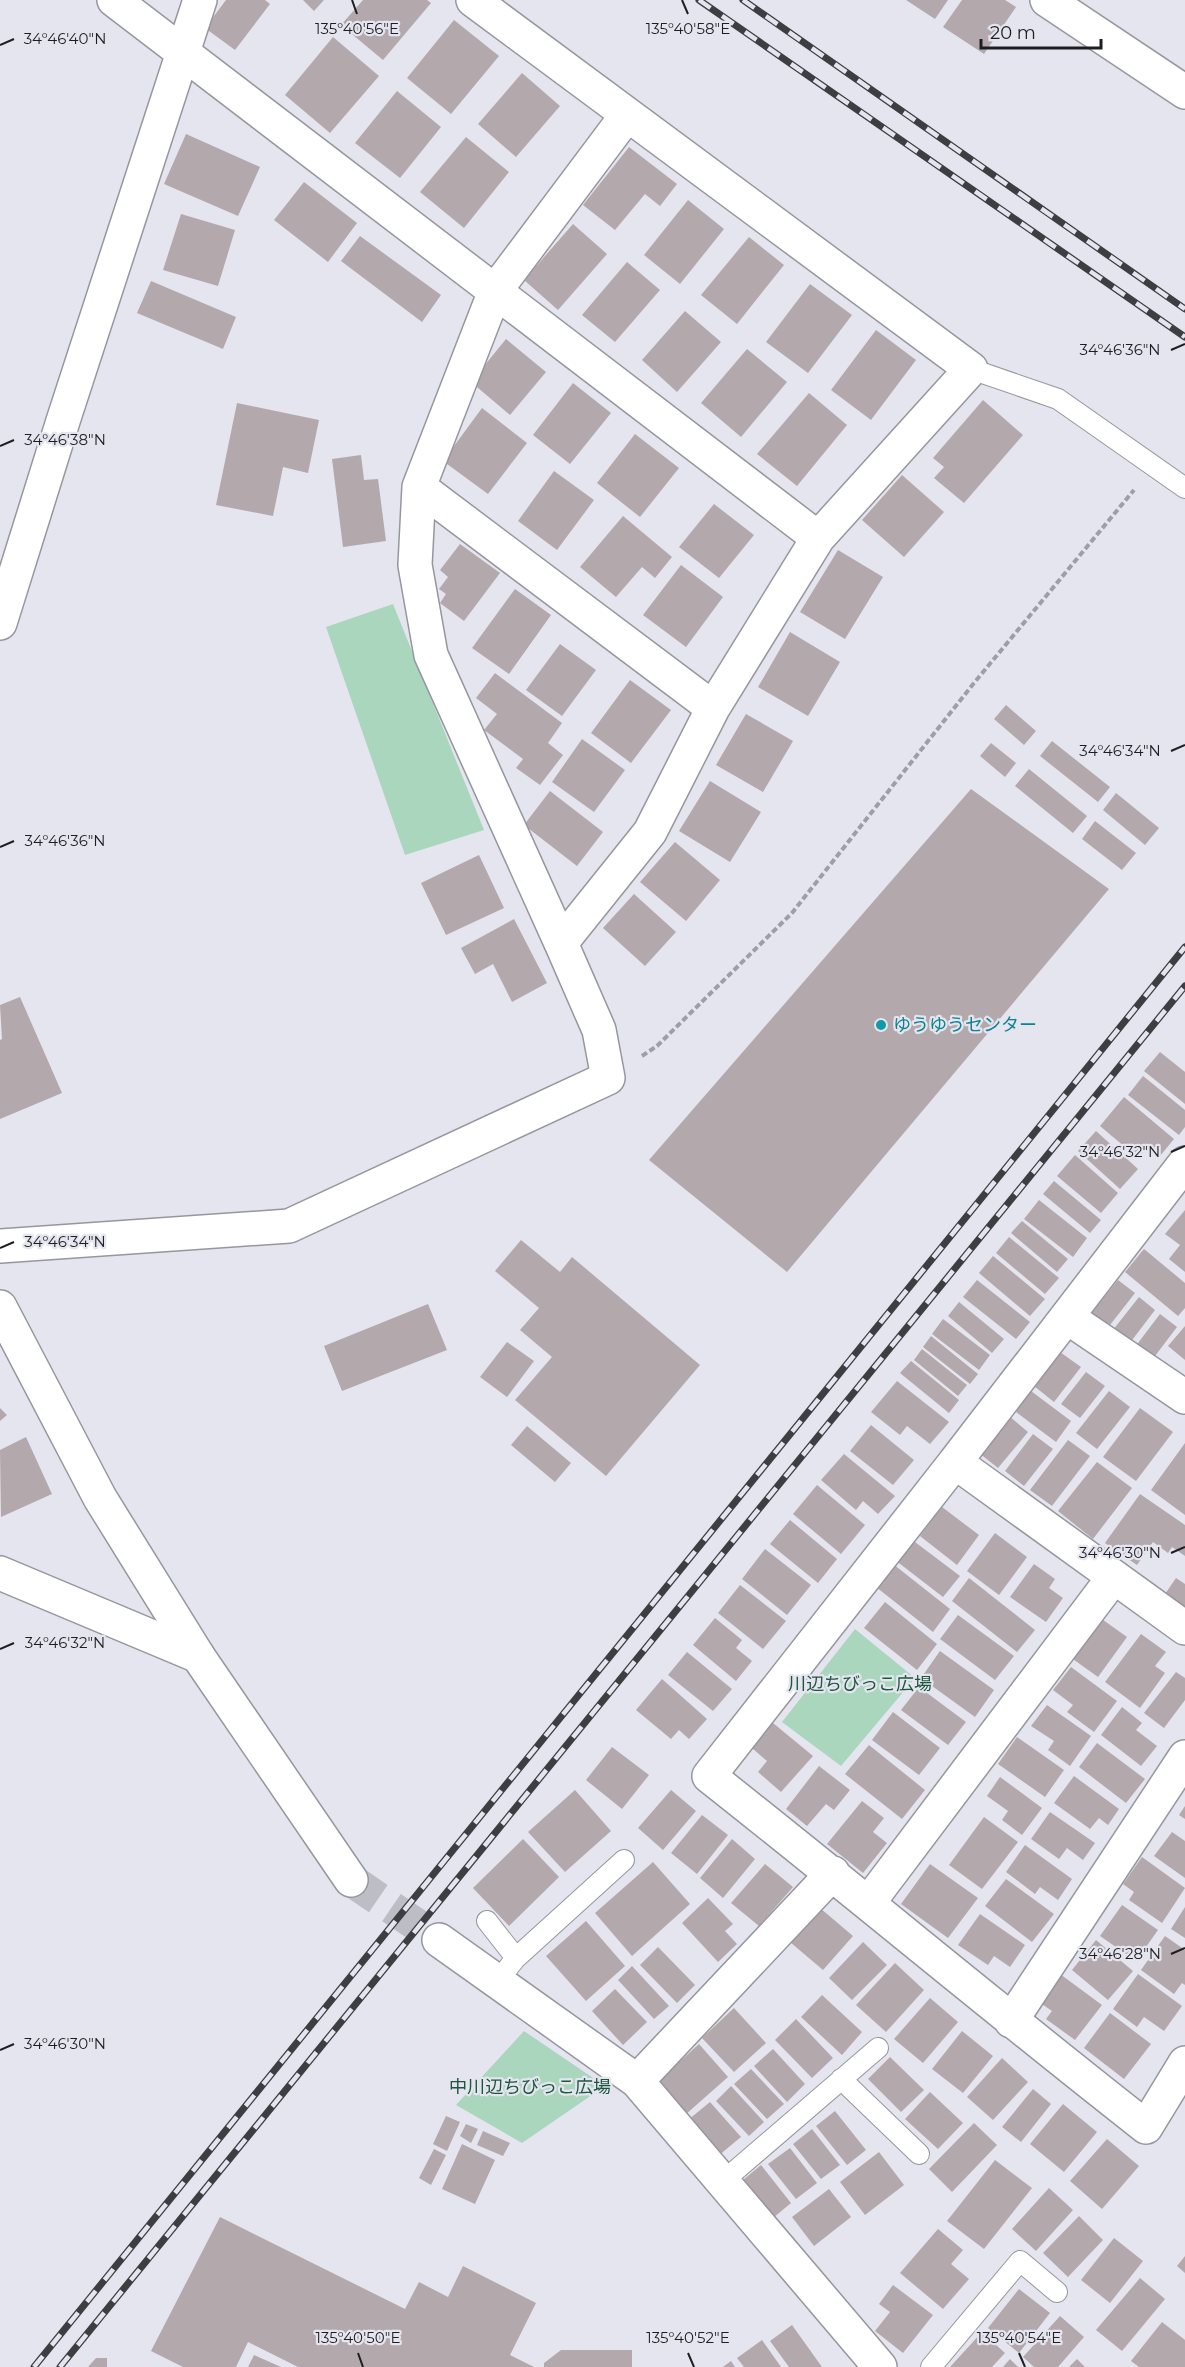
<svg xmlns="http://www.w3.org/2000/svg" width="1185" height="2367" viewBox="0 0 1185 2367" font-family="Montserrat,'Noto Sans JP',sans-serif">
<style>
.green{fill:#aad6be}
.building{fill:#b3a8ac}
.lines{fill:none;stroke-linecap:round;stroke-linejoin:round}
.tertiary-tunnel{stroke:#bdbdc6;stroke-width:33;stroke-dasharray:33 16;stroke-linecap:butt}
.service-casing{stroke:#96969f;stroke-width:22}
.minor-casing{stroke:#96969f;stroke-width:36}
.tertiary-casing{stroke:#96969f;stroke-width:36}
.path{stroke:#9e9ea6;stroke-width:4;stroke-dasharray:6 3;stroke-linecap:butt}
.service{stroke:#fff;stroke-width:20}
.minor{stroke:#fff;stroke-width:33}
.tertiary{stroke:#fff;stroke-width:33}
.rail-casing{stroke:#3d3d42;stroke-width:7}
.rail{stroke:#e5e5ef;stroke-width:4.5;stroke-dasharray:14;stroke-linecap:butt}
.ticks{fill:none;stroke:#1e1e22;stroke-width:2}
.culture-dot{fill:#0f9aa8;stroke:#e5e5ef;stroke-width:2}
.labels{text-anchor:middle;stroke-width:4.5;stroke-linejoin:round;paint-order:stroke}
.culture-label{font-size:18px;fill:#0d838f;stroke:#e5e5ef;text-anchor:start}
.park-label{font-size:18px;fill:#1d563e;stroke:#e5e5ef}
.ticks-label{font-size:15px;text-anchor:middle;fill:#1e1e22;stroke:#e5e5ef;stroke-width:4.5;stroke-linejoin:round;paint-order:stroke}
</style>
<rect width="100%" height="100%" fill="#e5e5ef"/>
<!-- green -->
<path class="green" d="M393,604L484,830L405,855L326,627Z
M855,1629L915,1678L841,1766L782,1722Z
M524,2031L605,2086L522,2143L456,2105Z"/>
<!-- building -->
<path class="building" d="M226,0H265L270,4L235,50L205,28Z
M303,0H324L314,11Z
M363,0H427L431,3L383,60L341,25Z
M906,0H948L935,19Z
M962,0H1005L1016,7L984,54L943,27Z
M454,20L499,56L451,114L407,78Z
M333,37L379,76L330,133L285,95Z
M522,73L560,106L516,157L478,124Z
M397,91L441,127L400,178L355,143Z
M186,134L260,167L238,216L164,184Z
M466,137L509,172L464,228L420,192Z
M629,147L677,184L660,206L645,194L615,230L583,205Z
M304,182L357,223L328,262L274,220Z
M688,200L724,229L680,284L644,255Z
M181,214L235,230L218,286L163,270Z
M573,224L607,254L558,310L524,280Z
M360,236L441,295L422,322L341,261Z
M749,237L784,265L737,324L701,295Z
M627,262L660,290L615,342L582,315Z
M151,281L236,317L223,349L137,313Z
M810,284L852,315L808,373L766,342Z
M685,311L721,342L677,392L642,360Z
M876,330L916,360L871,420L831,390Z
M506,339L546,372L510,415L471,382Z
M747,349L787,382L741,437L701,403Z
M573,383L611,413L570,464L533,435Z
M809,393L847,425L797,486L757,454Z
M983,400L1023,435L964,503L934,478L944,467L933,458Z
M237,403L319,420L308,473L283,467L273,516L216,505Z
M482,408L527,443L488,494L443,461Z
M635,434L679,468L640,517L597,483Z
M361,455L364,480L378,479L386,541L343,547L332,459Z
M554,471L594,500L557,550L518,521Z
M902,475L944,512L904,557L862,520Z
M714,504L754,535L719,578L679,547Z
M623,516L672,557L655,578L642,567L616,597L580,567Z
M460,544L500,573L464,621L440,603L446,594L439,589L448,577L440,570Z
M838,550L883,577L845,639L800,612Z
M681,565L723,597L686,647L643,615Z
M515,589L551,615L509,674L472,648Z
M790,632L840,662L808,716L758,687Z
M560,644L596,670L562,716L526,690Z
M495,673L562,723L548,743L563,755L540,785L516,768L523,759L484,730L497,714L476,698Z
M630,680L671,710L631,763L591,733Z
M1006,705L1036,731L1024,745L994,719Z
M746,714L793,741L763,792L716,765Z
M582,739L625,770L594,812L552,782Z
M1052,741L1110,787L1098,802L1040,756Z
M991,743L1016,763L1005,777L980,756Z
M1029,769L1087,816L1073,833L1015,786Z
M710,781L761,812L730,862L679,831Z
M971,789L1109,889L787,1272L649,1160Z
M550,791L603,832L577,866L524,825Z
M1116,793L1159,828L1145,845L1103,810Z
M1095,821L1136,853L1122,870L1082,839Z
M675,842L720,880L686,921L640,882Z
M479,855L504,908L446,935L421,883Z
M634,894L676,932L645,966L603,928Z
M514,919L547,983L512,1002L493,964L475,974L461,948Z
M20,997L62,1093L0,1119V1040L2,1039L0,1005Z
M1160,1052L1185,1072V1104L1144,1071Z
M1143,1076L1185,1110V1127L1179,1135L1128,1095Z
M1124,1097L1174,1139L1160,1156L1148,1146L1138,1158L1100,1126Z
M1096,1131L1138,1169L1120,1189L1078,1151Z
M1075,1155L1118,1193L1101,1213L1057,1176Z
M1054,1181L1101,1220L1090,1233L1043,1194Z
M1039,1200L1087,1238L1073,1257L1024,1219Z
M1185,1210V1272L1169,1259L1180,1245L1165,1234Z
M1022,1221L1068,1259L1057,1272L1011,1233Z
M1009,1237L1059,1278L1045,1294L996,1253Z
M521,1240L560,1272L572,1257L700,1365L606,1476L515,1400L552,1357L520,1330L539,1308L495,1271Z
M1144,1249L1185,1283V1308L1178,1316L1125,1272Z
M993,1256L1045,1299L1030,1316L979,1273Z
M977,1280L1030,1322L1016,1339L963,1297Z
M1118,1280L1135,1293L1103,1334L1086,1320Z
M1139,1297L1155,1310L1126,1348L1109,1335Z
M959,1302L1004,1339L992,1353L948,1316Z
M428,1304L447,1350L342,1391L324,1346Z
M1160,1314L1177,1327L1149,1364L1132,1351Z
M943,1319L990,1355L979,1370L932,1334Z
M1185,1326V1360L1168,1346Z
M931,1336L978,1374L970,1384L923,1347Z
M507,1342L534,1361L507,1397L480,1377Z
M922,1349L967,1385L958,1396L914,1360Z
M1060,1352L1081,1367L1054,1402L1034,1386Z
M911,1361L959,1400L949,1413L900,1373Z
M1086,1372L1105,1386L1080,1418L1061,1404Z
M897,1381L949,1422L930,1444L907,1426L900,1435L871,1412Z
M1031,1391L1071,1421L1056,1442L1016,1412Z
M1109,1391L1130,1407L1097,1449L1076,1433Z
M0,1408L7,1415L0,1421Z
M1140,1408L1173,1432L1136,1481L1103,1457Z
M1009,1416L1028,1432L998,1468L979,1453Z
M871,1425L914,1460L893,1485L850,1451Z
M527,1426L571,1463L555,1482L511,1445Z
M1033,1434L1053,1449L1024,1486L1005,1471Z
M26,1437L52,1494L1,1517L0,1450Z
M1068,1440L1090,1456L1052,1506L1030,1490Z
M1185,1443V1515L1151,1490Z
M844,1454L895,1496L878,1514L863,1501L856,1510L821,1480Z
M1097,1462L1132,1488L1093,1539L1058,1511Z
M817,1485L865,1525L841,1554L793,1514Z
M1140,1494L1185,1525V1556L1172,1547L1168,1553L1153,1542L1137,1565L1105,1543Z
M942,1507L979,1535L957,1565L920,1536Z
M790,1520L837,1559L818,1583L770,1544Z
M995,1533L1027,1557L999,1595L967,1571Z
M911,1539L960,1576L943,1597L895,1560Z
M765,1549L811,1585L787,1615L742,1579Z
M893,1564L950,1609L933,1632L876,1587Z
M1034,1564L1055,1579L1049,1588L1063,1598L1046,1622L1010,1597Z
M969,1578L1035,1630L1017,1652L952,1601Z
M1176,1578L1185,1584V1612L1163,1597Z
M740,1585L786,1621L763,1649L718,1613Z
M885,1602L937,1644L917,1670L864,1628Z
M958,1615L1014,1656L995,1680L940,1639Z
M1099,1617L1127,1637L1098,1677L1070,1657Z
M715,1618L742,1640L736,1648L752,1661L736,1681L693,1645Z
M1141,1634L1166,1652L1155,1666L1165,1673L1140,1708L1105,1682Z
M940,1651L994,1690L975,1717L921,1678Z
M687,1652L732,1689L713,1711L668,1675Z
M1071,1667L1117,1701L1094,1732L1067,1712L1073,1705L1053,1690Z
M1176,1672L1185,1678V1700L1164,1728L1144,1713Z
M662,1679L707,1719L689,1739L679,1730L671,1739L636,1710Z
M919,1687L966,1722L948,1745L901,1710Z
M1047,1705L1091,1736L1070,1766L1048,1750L1054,1741L1031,1726Z
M1122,1707L1142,1723L1136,1730L1157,1746L1141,1766L1101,1735Z
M893,1712L940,1748L919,1775L872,1740Z
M773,1723L813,1756L781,1792L758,1772L767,1761L752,1748Z
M1017,1737L1064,1770L1045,1797L998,1764Z
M1097,1743L1145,1779L1126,1803L1079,1767Z
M869,1745L925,1790L902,1819L845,1774Z
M612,1747L649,1775L622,1809L586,1780Z
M819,1766L850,1790L834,1810L826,1804L807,1826L786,1809Z
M1074,1776L1119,1809L1108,1825L1099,1818L1090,1829L1054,1803Z
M1000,1777L1042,1808L1022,1835L1002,1820L1008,1811L987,1796Z
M575,1790L611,1831L565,1872L528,1832Z
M671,1790L696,1811L663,1850L638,1828Z
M862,1801L884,1818L873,1832L887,1843L863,1873L827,1844Z
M1185,1806V1819L1179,1815Z
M1050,1812L1095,1843L1083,1860L1067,1848L1059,1859L1031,1839Z
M702,1815L728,1835L697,1874L671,1853Z
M984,1817L1018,1842L982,1889L949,1865Z
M1172,1832L1185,1841V1878L1154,1856Z
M523,1839L559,1877L509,1926L473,1888Z
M732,1839L755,1859L723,1898L700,1878Z
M1025,1845L1072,1879L1058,1900L1040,1887L1035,1894L1006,1872Z
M1142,1857L1185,1888L1162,1923L1129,1900L1134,1892L1123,1884Z
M653,1862L690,1904L632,1956L595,1913Z
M765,1864L793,1887L759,1926L731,1903Z
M930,1864L978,1898L948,1938L901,1904Z
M1006,1879L1054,1914L1032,1942L985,1906Z
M708,1898L733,1924L725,1931L737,1944L718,1962L682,1923Z
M1122,1905L1158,1930L1136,1961L1100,1936Z
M1185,1907V1938L1171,1929Z
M820,1908L853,1936L823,1970L790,1942Z
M980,1914L1025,1945L1010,1967L994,1956L988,1965L958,1945Z
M586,1921L625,1966L586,2001L546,1956Z
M1165,1936L1185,1950V1985L1182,1983L1174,1994L1141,1970Z
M1096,1940L1133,1971L1108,2000L1072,1970Z
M863,1942L887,1965L852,2000L829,1978Z
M658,1947L695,1985L677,2003L640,1965Z
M895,1963L924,1990L886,2032L856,2005Z
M632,1966L669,2006L654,2019L618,1980Z
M1060,1974L1102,2005L1075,2040L1046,2019L1052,2011L1039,2002Z
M1138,1974L1182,2006L1164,2031L1144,2017L1137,2027L1113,2009Z
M615,1989L647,2022L623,2045L592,2011Z
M822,1995L862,2032L842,2055L801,2017Z
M930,1998L958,2022L923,2063L894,2039Z
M734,2008L766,2043L734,2072L702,2038Z
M1110,2013L1151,2044L1124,2079L1084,2048Z
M796,2019L833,2058L812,2078L775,2040Z
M962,2031L993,2056L963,2093L932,2069Z
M699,2044L728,2077L685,2115L656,2083Z
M773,2049L805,2084L787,2102L754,2066Z
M890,2057L924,2090L901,2112L868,2079Z
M1002,2058L1028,2082L993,2120L967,2097Z
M751,2069L784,2104L767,2119L734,2084Z
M731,2086L764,2122L749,2136L716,2101Z
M1033,2089L1051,2104L1021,2142L1002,2127Z
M930,2092L963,2123L938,2149L905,2119Z
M710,2102L741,2137L718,2156L688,2120Z
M1063,2104L1097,2132L1064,2172L1030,2144Z
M835,2111L866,2150L847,2165L816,2126Z
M446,2116L460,2122L447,2151L433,2144Z
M974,2123L997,2145L952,2192L929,2169Z
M466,2124L478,2129L471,2143L460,2136Z
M812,2129L840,2165L821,2179L793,2144Z
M483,2131L510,2143L503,2156L477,2145Z
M1107,2139L1139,2166L1102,2209L1070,2181Z
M462,2144L495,2160L475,2204L442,2189Z
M790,2148L817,2183L796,2199L768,2164Z
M434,2149L446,2155L431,2185L419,2178Z
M879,2152L904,2185L865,2215L840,2182Z
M995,2160L1032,2188L984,2249L947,2221Z
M761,2165L791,2203L773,2218L743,2180Z
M1049,2188L1073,2210L1036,2251L1012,2229Z
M829,2189L851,2217L814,2246L792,2217Z
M1079,2216L1103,2240L1068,2277L1043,2253Z
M220,2217L405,2309L419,2282L448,2297L463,2266L536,2303L510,2355L534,2367H298L248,2342L236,2367H183L151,2351Z
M938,2229L963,2250L951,2264L969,2279L943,2309L900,2273Z
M1114,2238L1143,2261L1110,2303L1081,2280Z
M1185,2256V2273L1177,2266Z
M1140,2278L1165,2299L1122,2351L1096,2330Z
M893,2285L933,2315L903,2353L875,2331L890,2312L879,2304Z
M1019,2289L1050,2313L1019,2353L988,2328Z
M1060,2316L1084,2337L1058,2367H1034L1023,2357Z
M1162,2322L1185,2340V2367H1139L1131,2361Z
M792,2325L822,2367H789L770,2341Z
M982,2332L1005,2353L992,2367H950Z
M762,2340L781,2367H744L737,2358Z
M561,2350H632V2367H544V2363Z
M254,2355L281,2367H248Z
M96,2358H107V2367H88Z
M1010,2359L1018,2367H1003Z
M1077,2359L1085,2367H1069Z
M731,2361L735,2367H723Z"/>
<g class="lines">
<!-- tertiary-tunnel -->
<path class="tertiary-tunnel" d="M351,1880L439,1940"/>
<defs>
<path id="service" d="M971,369L1058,399L1185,488
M487,1921L516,1958L508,1968
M516,1958L624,1860
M841,2079L919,2154
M722,2182L878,2048
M931,2367L1020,2261L1057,2292"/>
<path id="minor" d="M114,0L818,538
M473,0L971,369L818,538L713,708L650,832L561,943L431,655L415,565L419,487L495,291L627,115
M419,487L713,708
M0,623L63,421L200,0
M0,1246L289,1226L608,1078L599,1030L561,943
M1067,1317L1185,1397
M955,1462L1185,1163
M0,1573L198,1656
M1185,1628L955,1462L709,1776C856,1892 999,2012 1146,2127L1185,2063
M869,1902L1113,1578
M1011,2021L1185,1757
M637,2081L833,1873"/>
<path id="tertiary" d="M1047,0L1185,92
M0,1307L100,1498L198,1656L351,1880
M439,1940L637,2081L880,2367"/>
</defs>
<!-- service casing -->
<use href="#service" class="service-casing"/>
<!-- minor casing -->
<use href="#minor" class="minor-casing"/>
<!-- tertiary casing -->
<use href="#tertiary" class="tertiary-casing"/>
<!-- path -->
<path class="path" d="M642,1056L657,1046L792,913L974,683L1134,490"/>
<!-- service -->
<use href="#service" class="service"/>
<!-- minor -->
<use href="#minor" class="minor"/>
<!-- tertiary -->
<use href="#tertiary" class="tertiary"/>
<defs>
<path id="rail" d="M699,0L1185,337
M743,0L1185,309
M34,2367L1185,947
M60,2367L1185,986"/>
</defs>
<!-- rail casing -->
<use href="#rail" class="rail-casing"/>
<!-- rail -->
<use href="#rail" class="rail"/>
</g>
<!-- ticks -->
<path class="ticks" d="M352,0L357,14M682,0L688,14M0,45L14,39M1171,350L1185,344M0,446L14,440M1171,751L1185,745M0,847L14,841M1171,1152L1185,1146M0,1248L14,1242M1171,1553L1185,1547M0,1649L14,1643M1171,1954L1185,1948M0,2050L14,2044M358,2353L363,2367M688,2353L694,2367M1019,2353L1025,2367"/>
<!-- markers -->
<circle class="culture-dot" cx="881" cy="1025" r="6"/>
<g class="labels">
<!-- culture labels -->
<g class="culture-label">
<text x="893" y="1031">ゆうゆうセンター</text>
</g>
<!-- park labels -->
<g class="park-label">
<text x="860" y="1690">川辺ちびっこ広場</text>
<text x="530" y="2093">中川辺ちびっこ広場</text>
</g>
</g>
<g class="ticks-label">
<text x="357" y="34">135°40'56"E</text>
<text x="688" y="34">135°40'58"E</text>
<text x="65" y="44">34°46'40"N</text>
<text x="1120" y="355">34°46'36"N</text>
<text x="65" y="445">34°46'38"N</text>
<text x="1120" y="756">34°46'34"N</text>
<text x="65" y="846">34°46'36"N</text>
<text x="1120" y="1157">34°46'32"N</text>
<text x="65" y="1247">34°46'34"N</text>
<text x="1120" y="1558">34°46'30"N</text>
<text x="65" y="1648">34°46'32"N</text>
<text x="1120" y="1959">34°46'28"N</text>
<text x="65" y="2049">34°46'30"N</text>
<text x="358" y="2343">135°40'50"E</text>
<text x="688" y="2343">135°40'52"E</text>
<text x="1019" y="2343">135°40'54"E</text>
</g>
<!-- scale -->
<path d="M981 39v9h120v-9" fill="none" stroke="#1e1e22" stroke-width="3"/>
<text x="990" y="39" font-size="18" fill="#1e1e22" stroke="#e5e5ef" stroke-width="4.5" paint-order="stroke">20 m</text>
</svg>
